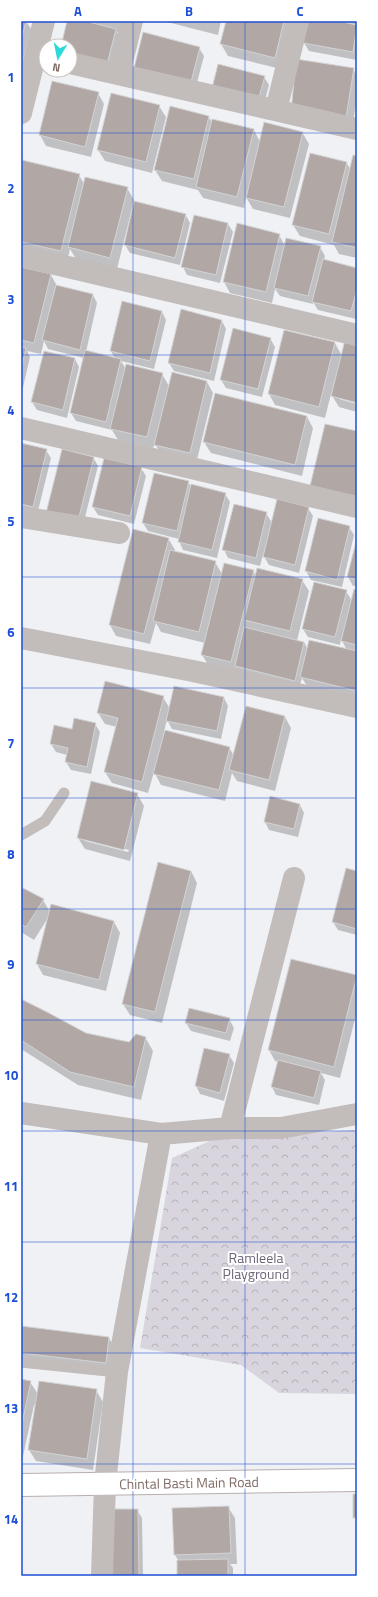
<svg xmlns="http://www.w3.org/2000/svg" width="378" height="1597" viewBox="0 0 378 1597" font-family="'Titillium Web',sans-serif">
<style>
.park{fill:url(#park-crowns)}
.shadow{fill:#0003;fill-rule:evenodd}
.building{fill:#b1a7a5;stroke:#d3d4d5}
.lines{fill:none;stroke-linecap:round;stroke-linejoin:round}
.secondary-casing{stroke:#b7afad;stroke-width:24}
.lane{stroke:#c2bcbb;stroke-width:11}
.street{stroke:#c2bcbb;stroke-width:22}
.secondary{stroke:#fff;stroke-width:22}
.grid{fill:none;stroke:#1d4ed8;stroke-width:1;stroke-opacity:0.55}
.labels{text-anchor:middle;stroke-width:4;stroke-linejoin:round;paint-order:stroke}
.park-label{font-size:14px;fill:#6f6378;stroke:#fff}
.street-label{font-size:14px;fill:#806b65;stroke:#fff}
.neatline{fill:none;stroke:#1d4ed8;stroke-width:1.5}
.grid-label{font-size:13px;text-anchor:middle;font-weight:bold;fill:#1d4ed8}
</style>
<defs>
<pattern id="park-crowns" width="20" height="18" patternUnits="userSpaceOnUse"><rect width="20" height="18" fill="#d8d5de"/><path d="M2 6a3 3 0 1 1 6 0M12 15a3 3 0 1 1 6 0" fill="none" stroke="#b4b1b8"/></pattern>
</defs>
<rect width="100%" height="100%" fill="#f0f1f4"/>
<!-- park -->
<path class="park" d="M354,1130L357,1131V1394L279,1393L241,1365L140,1348L172,1158L214,1139Z"/>
<!-- shadow -->
<path class="shadow" d="M21,21H26L31,29L23,59L26,65L21,85Z
M68,21H130L127,35L117,32L120,38L111,71L70,46H62Z
M163,21H221L218,35Z
M227,21H291L281,69L228,56L221,44Z
M332,21L344,23V21H342H357V60L309,51L304,43Z
M199,48L204,56L195,90L140,76Z
M353,69L357,75V98L351,134L298,123Z
M264,77L269,85L262,111L217,100Z
M98,93L104,104L91,157L46,146L40,135Z
M159,106L166,117L152,173L105,161L98,150Z
M209,117L212,123L213,120L254,130L260,142L302,132L309,144L290,218L253,209L246,197L244,208L203,198L198,190L162,181L155,170Z
M357,157V258L339,254L334,245L300,236L293,225L346,162L351,170Z
M23,161L79,175L84,184L127,188L134,200L117,269L76,259L70,249L67,262L21,251V167Z
M185,214L190,223L180,265L130,253L125,245Z
M228,224L233,232L220,283L187,275L183,267Z
M279,235L285,246L320,247L325,256L324,260L357,269L356,319L318,310L313,302V304L280,296L275,289L272,303L230,293L224,282Z
M21,268L51,275L57,286L93,295L97,303L86,352L115,359L111,351L162,312L166,320L154,369L121,361L126,369L162,374L169,386L207,382L213,393L196,464L162,456L155,444L153,448L118,440L112,430L76,421L71,413L84,358L48,349L44,341L41,354L27,351L30,357L21,396Z
M222,321L226,329L214,381L174,371L169,363Z
M270,338L275,347L262,397L226,388L221,380Z
M335,343L342,356L357,402L339,397V399L357,404V412L339,407L331,394L325,418L275,405L269,394Z
M75,359L79,367L67,418L37,410L32,402Z
M307,417L313,428L302,476L211,453L204,442Z
M21,444L46,450L51,458L37,515L21,511Z
M63,450L93,457L98,466L82,529Z
M141,468L146,476L134,524L98,515L93,507Z
M188,482L192,488L225,494L230,502L217,558L183,550L179,541V539L148,531L143,523Z
M308,508L313,516L299,573L269,565L263,555L260,566L228,558L224,550L266,513L272,523Z
M319,520L349,527L354,535L342,587L311,580L306,571Z
M168,538L175,550L174,552L215,562L222,574L253,571L256,576L302,580L309,591L297,641L304,642L308,650H347L341,639L340,645L308,637L303,629L346,591L352,601L357,591V700L308,688L302,678L299,688L209,666L202,655L205,643L161,632L156,623L150,644L116,636L110,625Z
M357,542V586H353L348,577Z
M163,697L170,709L224,698L228,706L221,739L172,729L167,720L164,731L229,747L234,756L285,717L291,728L275,791L237,781L232,773L225,801L161,785L154,772L148,793L112,783L105,772L117,727L105,724L98,713Z
M95,724L100,732L91,774L71,770L66,762L67,755L56,752L51,744L73,730Z
M137,794L144,806L130,861L85,849L78,838ZM85,839L129,850L128,852L85,841Z
M300,805L304,813L298,837L269,830L265,822Z
M191,871L197,883L162,1023L130,1015L123,1004Z
M357,872V935L338,930L333,922Z
M21,888L43,900L50,912L114,922L120,933L106,991L43,975L37,964L48,918L34,940L21,932Z
M356,976L357,1011L340,1078L321,1073L325,1080L319,1105L276,1095L272,1087L278,1062L275,1061L269,1050Z
M21,1001L86,1034L130,1043L145,1037L153,1051L141,1100L78,1085L21,1049Z
M229,1019L234,1028L230,1041L191,1031L186,1023Z
M205,1049L229,1055L234,1063L224,1101L200,1094L196,1086Z
M21,1327L109,1338L115,1349L112,1374L21,1363Z
M21,1380L30,1382L38,1394L96,1390L103,1402L93,1470L36,1461L29,1450L36,1405H34L22,1461H21Z
M228,1507L235,1518L237,1564H230L233,1568V1576H178V1560L175,1555Z
M137,1510L142,1518L143,1576H110Z"/>
<!-- building -->
<path class="building" d="M21,21H26L21,41Z
M67,21H85L116,29L107,64L70,54V46H61Z
M226,21H284L275,58L220,44Z
M307,21H338L357,25L353,52L303,43Z
M143,32L200,47L191,82L134,68Z
M296,59L354,68L345,124L291,112Z
M218,64L265,76L257,104L211,92Z
M52,81L99,92L85,147L39,135Z
M111,93L160,105L146,162L97,150Z
M170,106L209,116L194,179L154,170Z
M212,119L254,129L237,197L196,187Z
M264,122L303,132L284,207L246,198Z
M310,153L347,162L329,234L292,225Z
M353,155L357,156V248L332,242Z
M22,160L80,174L61,251L21,242Z
M85,177L128,187L110,258L68,247Z
M134,201L186,214L175,258L124,245Z
M194,215L228,223L216,275L181,267Z
M237,223L280,234L266,292L223,282Z
M286,238L321,246L308,296L274,288Z
M323,259L357,268V289L351,311L312,302Z
M21,267L51,274L34,343L21,340Z
M56,285L93,294L80,350L42,340Z
M122,301L162,311L150,361L110,351Z
M181,309L222,320L210,373L168,363Z
M233,328L271,338L258,389L220,380Z
M284,330L335,342L319,407L268,394Z
M345,340L357,342V403L331,396Z
M21,347L26,348L21,370Z
M85,350L121,359L106,422L70,413Z
M44,351L75,358L63,410L31,402Z
M126,364L163,373L147,437L110,429Z
M172,372L207,381L190,453L154,445Z
M215,393L307,416L295,465L203,442Z
M325,424L357,431V497L310,486Z
M21,443L47,449L33,507L21,504Z
M62,449L94,457L78,521L46,513Z
M104,458L142,467L130,516L92,507Z
M154,473L189,481L177,531L142,523Z
M191,484L226,493L212,550L178,542Z
M277,499L309,507L295,565L263,557Z
M234,504L267,512L256,558L222,550Z
M318,518L350,526L337,580L305,571Z
M133,529L169,538L144,634L109,625Z
M357,538V580L347,577Z
M170,550L216,561L199,632L153,621Z
M224,563L254,570L231,662L201,655Z
M257,568L303,579L290,631L244,620Z
M314,582L347,590L335,637L302,629Z
M354,589L357,590V645L341,641Z
M244,627L304,642L295,681L235,666Z
M309,640L357,651V691L300,677Z
M105,681L164,696L142,782L104,772L118,718L97,713Z
M174,686L224,697L217,731L166,721Z
M246,706L285,716L269,780L229,770Z
M74,718L96,723L87,767L65,762L68,748L50,744L54,725L72,729Z
M165,730L230,747L219,790L153,774Z
M91,781L138,793L124,850L77,838Z
M270,796L300,804L294,829L264,822Z
M158,862L191,871L155,1012L122,1004Z
M346,868L357,871V929L332,922Z
M21,887L44,899L26,927L21,924Z
M51,904L114,921L99,980L36,964Z
M291,959L357,975L334,1067L268,1050Z
M21,999L47,1012L86,1033L129,1042L136,1034L146,1037L134,1087L70,1072L21,1040Z
M189,1008L230,1018L226,1033L185,1023Z
M204,1048L230,1054L220,1093L195,1086Z
M278,1060L321,1071L314,1098L271,1087Z
M21,1326L109,1337L106,1363L21,1353Z
M21,1379L31,1381L21,1428Z
M39,1381L97,1389L87,1459L28,1450Z
M353,1494H357V1518H353Z
M229,1506L231,1553L174,1555L172,1508Z
M108,1509H138L139,1576H109Z
M228,1559V1576H177V1560Z"/>
<g class="lines">
<defs>
<path id="secondary" d="M21,1485L357,1480"/>
</defs>
<!-- secondary casing -->
<use href="#secondary" class="secondary-casing"/>
<!-- lane -->
<path class="lane" d="M21,835L45,821L64,793
M21,1362L117,1372"/>
<!-- street -->
<path class="street" d="M70,63L357,129
M119,74L132,21
M276,110L298,21
M21,113L44,21
M21,256L357,335
M21,428L357,507
M21,517L119,533
M21,638L193,671L357,707
M21,1113L161,1134L117,1372L105,1484L102,1576
M230,1128L294,878
M161,1134L230,1128H281L357,1114"/>
<!-- secondary -->
<use href="#secondary" class="secondary"/>
</g>
<!-- grid -->
<path class="grid" d="M133,21V1576M245,21V1576M21,133H357M21,244H357M21,355H357M21,466H357M21,577H357M21,688H357M21,798H357M21,909H357M21,1020H357M21,1131H357M21,1242H357M21,1353H357M21,1464H357"/>
<g class="labels">
<!-- park labels -->
<g class="park-label">
<text x="256" y="1263">Ramleela<tspan x="256" dy="16">Playground</tspan></text>
</g>
<!-- street labels -->
<g class="street-label">
<text transform="translate(189 1483) rotate(-1)" y="5">Chintal Basti Main Road</text>
</g>
</g>
<!-- border -->
<rect width="378" height="1597" fill="none" stroke="#ffffff" stroke-width="44"/>
<!-- north arrow -->
<g transform="translate(58 58) rotate(190)"><circle r="19" fill="#ffffff" stroke="#ccc4c1"/>
<path d="M0-3L7 15L0 10L-7 15Z" fill="#2bd8da"/>
<text y="-6" font-size="11" font-weight="bold" text-anchor="middle" fill="#806b65">N</text>
</g>
<rect x="22" y="22" width="334" height="1553" class="neatline"/>
<g class="grid-label">
<text x="78" y="16">A</text>
<text x="189" y="16">B</text>
<text x="300" y="16">C</text>
<text x="11" y="82">1</text>
<text x="11" y="193">2</text>
<text x="11" y="304">3</text>
<text x="11" y="415">4</text>
<text x="11" y="526">5</text>
<text x="11" y="637">6</text>
<text x="11" y="748">7</text>
<text x="11" y="859">8</text>
<text x="11" y="969">9</text>
<text x="11" y="1080">10</text>
<text x="11" y="1191">11</text>
<text x="11" y="1302">12</text>
<text x="11" y="1413">13</text>
<text x="11" y="1524">14</text>
</g>
</svg>
